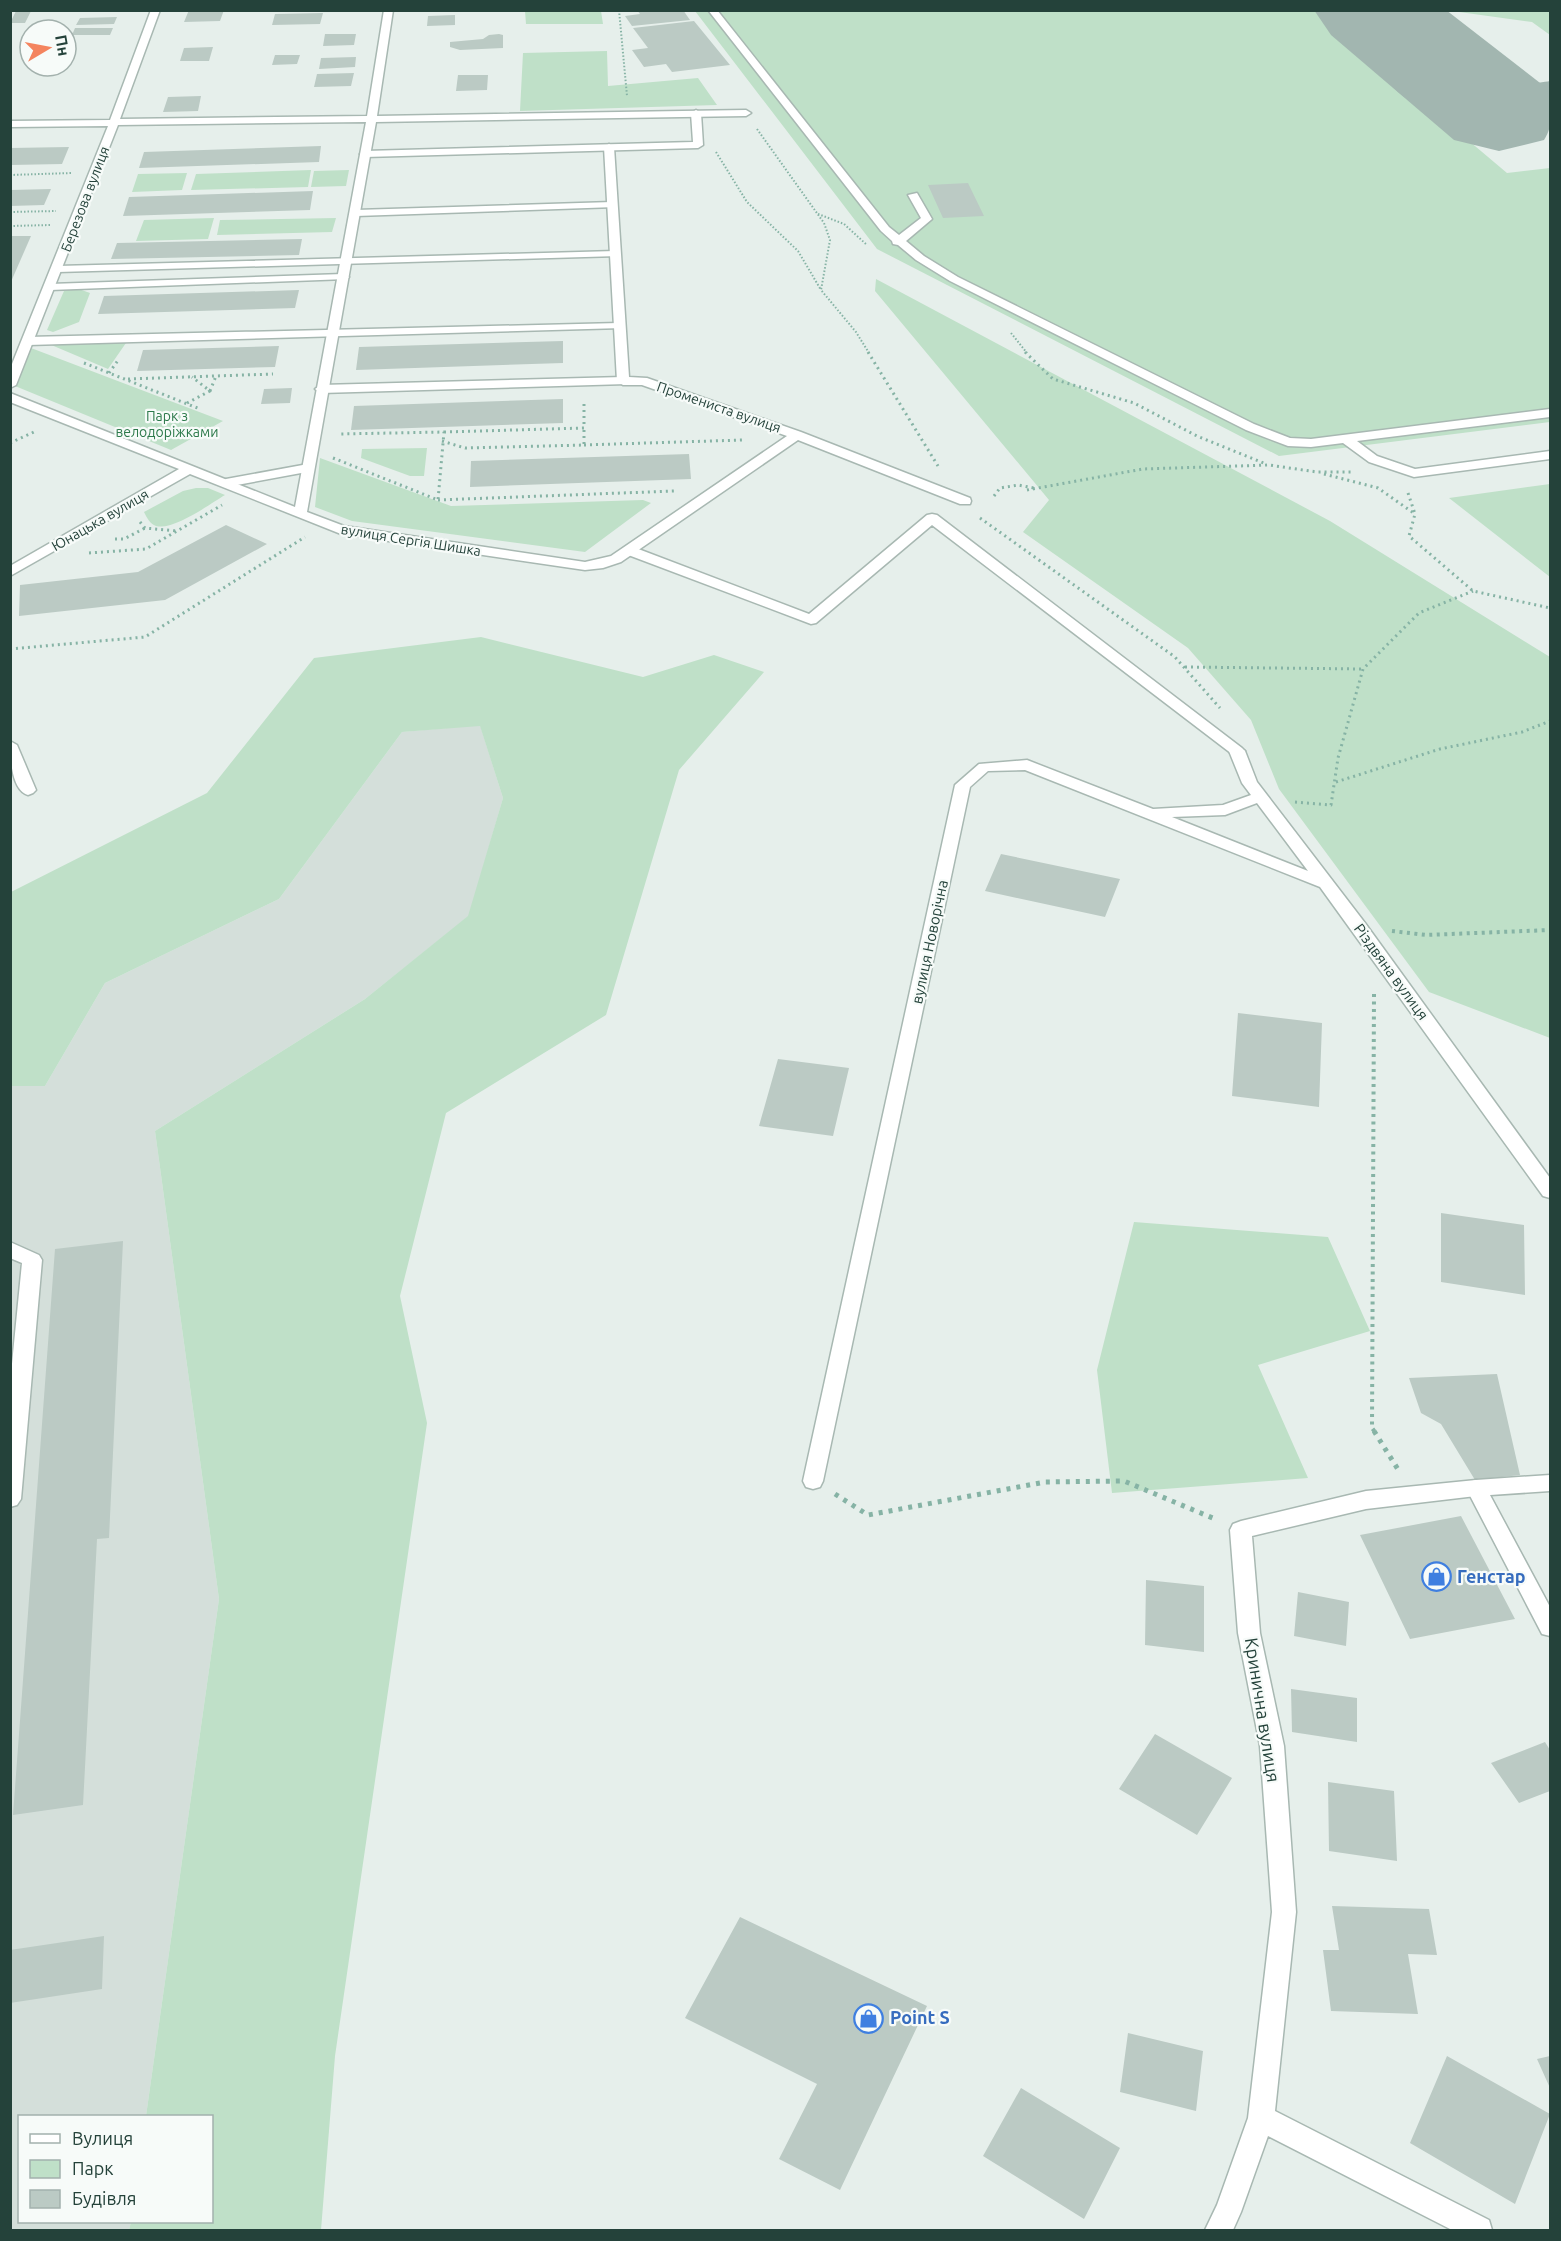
<svg xmlns="http://www.w3.org/2000/svg" width="1561" height="2241" viewBox="0 0 1561 2241" font-family="Ubuntu,sans-serif">
<style>
.built{fill:#d4dfda}
.green{fill:#bfe0c8}
.lines{fill:none;stroke-linecap:round;stroke-linejoin:round}
.taxiway{fill:#a2b6b0;fill-rule:evenodd}
.runway{fill:#a2b6b0;fill-rule:evenodd}
.building{fill:#bbcac4}
.lane-casing{stroke:#a8b8b2;stroke-width:3}
.street-casing{stroke:#a8b8b2;stroke-width:3}
.path-far3{stroke:#86b3a5;stroke-width:2;stroke-dasharray:1.5 2;stroke-linecap:butt}
.path-far2{stroke:#86b3a5;stroke-width:3;stroke-dasharray:2 4;stroke-linecap:butt}
.path-far1{stroke:#86b3a5;stroke-width:4;stroke-dasharray:3 4.5;stroke-linecap:butt}
.path{stroke:#86b3a5;stroke-width:5;stroke-dasharray:4 6;stroke-linecap:butt}
.lane{fill:#fff;fill-rule:evenodd}
.street{fill:#fff;fill-rule:evenodd}
.labels{text-anchor:middle;stroke-width:4.5;stroke-linejoin:round;paint-order:stroke}
.far-street-label{font-size:14px;fill:#24423a;stroke:#f7fbf9}
.far-park-label{font-size:14px;fill:#2d7a4b;stroke:#f7fbf9}
.street-label{font-size:15px;fill:#24423a;stroke:#f7fbf9}
.near-shop-label{font-size:18px;font-weight:bold;fill:#366cbe;stroke:#f7fbf9;text-anchor:start}
.near-street-label{font-size:18px;fill:#24423a;stroke:#f7fbf9}
</style>
<rect width="100%" height="100%" fill="#e6efeb"/>
<!-- built -->
<path class="built" d="M480,725L503,798L469,916L365,999L155,1131L219,1599L146,2116H20V2222H131L129,2230H11V1086H45L105,983L279,899L402,732Z"/>
<!-- green -->
<path class="green" d="M525,11H601L603,24H526Z
M695,11H1315L1507,173L1550,168V422L1279,456L877,249Z
M1452,11H1550V35L1532,22Z
M607,51L608,86L698,78L717,105L520,111L523,53Z
M311,170L308,187L191,190L196,174Z
M349,170L346,186L311,187L314,171Z
M187,173L182,190L132,192L138,174Z
M214,218L208,239L136,241L144,220Z
M336,218L332,232L217,235L220,220Z
M876,279L1330,521L1550,657V1038L1429,992L1279,789L1251,720L1188,648L1023,532L1049,500L875,291Z
M76,288L90,293L79,322L53,332L47,330L64,291Z
M128,340L108,369L49,344Z
M31,348L223,421L171,450L15,386Z
M427,448L424,476H410L361,458L362,449Z
M320,458L451,506L643,500L651,503L585,552L352,521L315,507Z
M1550,484V577L1449,498Z
M196,488H208L225,495C210,504 173,531 156,526C150,524 147,518 144,512L183,491Z
M481,637L643,677L714,655L764,672L679,770L606,1015L446,1113L400,1296L427,1423L335,2056L321,2230H129L131,2222H212V2116H146L219,1599L155,1131L365,999L468,916L503,798L480,726L402,732L279,899L105,983L45,1086H11V892L207,793L314,658Z
M1134,1222L1328,1237L1370,1331L1258,1365L1308,1478L1112,1493L1097,1370Z"/>
<g class="lines">
<!-- taxiway -->
<path class="taxiway" d="M1405,24L1422,28L1437,51L1434,68C1447,97 1525,85 1550,81V111C1509,120 1366,124 1389,51L1381,38L1388,28Z"/>
<!-- runway -->
<path class="runway" d="M1314,10H1446L1544,86C1554,101 1554,125 1544,140L1499,151L1454,140L1331,35Z"/>
</g>
<!-- building -->
<path class="building" d="M189,10H224L220,21L184,22Z
M637,10H683L690,20L632,26L625,16L640,14Z
M16,11H31L25,23H10Z
M323,13L320,24L272,25L275,14Z
M455,15V25L427,26L428,16Z
M117,17L114,24L76,25L80,18Z
M694,21L730,65L672,72L666,64L644,67L632,50L648,48L633,28Z
M75,28H113L110,35H72Z
M325,34H356L354,45L323,46Z
M499,34L503,35V48L460,50L450,47V42L483,39L489,35Z
M213,47L209,61H180L184,48Z
M275,55H300L297,64L272,65Z
M356,57L355,67L319,69L321,58Z
M354,73L351,86L314,87L317,74Z
M458,75H488L487,90L456,91Z
M201,96L198,111L163,112L168,97Z
M321,146L319,162L139,168L144,152Z
M69,147L62,164L10,165V148Z
M968,183L984,216L943,218L928,185Z
M51,189L44,205L10,206V190Z
M313,191L310,210L123,216L129,197Z
M10,236H31L10,284Z
M302,239L299,255L111,259L117,243Z
M299,290L295,308L98,314L104,296Z
M563,341V363L356,370L359,347Z
M279,346L275,367L137,371L143,350Z
M292,388L290,403L261,404L264,389Z
M563,399V423L351,430L354,406Z
M689,454L691,479L470,487L471,461Z
M226,525L267,544L165,600L19,616L20,585L138,572Z
M1001,854L1120,879L1105,917L985,891Z
M1238,1013L1322,1023L1319,1107L1232,1096Z
M778,1059L849,1068L833,1136L759,1126Z
M1441,1213L1524,1225L1525,1295L1441,1282Z
M123,1241L109,1538L97,1539L83,1805L13,1815L55,1249Z
M1497,1374L1520,1475L1475,1480L1441,1424L1421,1413L1409,1378Z
M1461,1516L1515,1619L1410,1639L1360,1535Z
M1146,1580L1204,1586V1652L1145,1645Z
M1298,1592L1349,1602L1346,1646L1294,1636Z
M1291,1689L1357,1698V1742L1292,1732Z
M1155,1734L1232,1778L1197,1835L1119,1789Z
M1545,1742L1550,1750V1791L1519,1803L1491,1763Z
M1328,1782L1394,1791L1397,1861L1329,1851Z
M1332,1906L1429,1909L1437,1955L1408,1954L1418,2014L1331,2011L1323,1950H1339Z
M740,1917L927,2006L840,2190L779,2159L817,2084L685,2018Z
M104,1936L102,1989L10,2003V1950Z
M1128,2033L1203,2051L1196,2111L1120,2092Z
M1447,2056L1550,2114L1515,2204L1410,2143Z
M1550,2056V2088L1537,2059Z
M1021,2088L1120,2148L1084,2219L983,2156Z"/>
<g class="lines">
<defs>
<path id="lane" d="M708,10H717L889,227L899,235L921,218L908,195L917,193L932,219L906,241L924,256L958,277L1254,424L1290,438L1311,439L1550,409V417L1357,441L1377,456L1415,469L1550,451V459L1414,477L1369,462L1343,443L1311,447L1288,446L1246,430L950,281L916,260L898,245L893,244L892,241L881,231Z
M696,110L701,113L703,145L698,148L365,157L360,154L365,151L693,142L691,113Z
M612,202L616,203V207L356,216L351,213L356,210Z
M615,251L620,254L619,256L58,272L52,269L58,266Z
M343,274L349,277L347,279L50,290L44,287L50,284Z
M619,323L623,324V328L28,345L22,341L28,337Z
M623,377L629,381L627,384L321,393L315,389L321,385Z
M308,464L314,468L312,471L226,487L220,483L226,479Z
M932,514L937,515L1242,748L1245,751L1242,754H1232L932,525L816,623L811,624L623,553L621,550L628,546L633,547L809,614L927,515Z
M10,741L17,745L36,790L33,793L28,795C11,790 10,755 10,741Z
M10,1242L39,1255L42,1260L21,1499L17,1505L10,1507V1384L22,1263L10,1258Z
M1476,1480L1483,1482L1550,1607V1636L1542,1634L1466,1488L1469,1482Z"/>
<path id="street" d="M151,10H160L120,119L367,116L384,10H393L377,116L746,110L751,113L746,116L376,122L307,512L344,526L585,562L611,556L787,436L642,385H623L617,381L604,147L609,144L614,147L629,377L647,378L801,432L970,498L971,501L970,504H960L798,440L621,562L603,568L585,570L341,534L190,474L10,576V566L179,469L10,402V393L295,507L366,122L118,125L16,385L10,388V369L108,126L10,127V121L110,120Z
M1237,746L1245,751L1257,782L1365,923L1550,1178V1198L1543,1196L1320,887L1025,770L988,771L970,787L823,1481L820,1487L813,1489L806,1487L803,1481L955,785L979,764L1027,760L1153,809L1223,805L1251,795L1242,783L1229,751ZM1257,803L1308,871L1172,817L1225,815Z
M1550,1475V1491L1476,1496L1366,1509L1252,1536L1260,1633L1284,1746L1296,1912L1275,2111L1489,2220L1492,2230H1452L1268,2136L1241,2212L1233,2230H1205L1217,2205L1248,2118L1272,1912L1260,1746L1238,1633L1230,1530L1233,1524L1241,1521L1366,1491L1476,1480Z"/>
</defs>
<!-- lane casing -->
<use href="#lane" class="lane-casing"/>
<!-- street casing -->
<use href="#street" class="street-casing"/>
<!-- path-far3 -->
<path class="path-far3" d="M619,10L627,96
M757,129L824,223L830,240L821,290L856,332L869,353
M716,152L747,202L798,251L821,290
M10,175L72,173
M10,212L56,211
M818,214L844,224L867,245
M10,226L51,225
M1011,333L1027,353"/>
<!-- path-far2 -->
<path class="path-far2" d="M868,352L938,466
M1025,352L1053,379L1134,403L1197,436L1266,464
M84,363L200,409
M109,373L119,359
M128,379L273,374
M210,391L216,376
M187,403L210,391L192,377
M444,432L584,428V403
M442,441L465,448L584,445V428
M10,443L34,432
M584,445L742,440
M333,458L438,500L444,432L339,434
M1324,474L1378,488L1415,514
M1027,490L1143,469L1269,465L1317,472H1353
M1408,493L1415,514L1409,536L1473,591L1550,608
M994,496L1000,488L1018,485L1034,488
M438,500L674,491
M980,518L1175,657L1220,708
M140,522L145,528L177,531
M115,539H124L145,528
M89,553L146,549L222,505
M10,649L145,637L305,537
M1185,667L1363,669
M1336,782L1440,749L1522,732L1550,721
M1295,802L1331,805L1338,758L1363,669L1419,613L1473,591"/>
<!-- path-far1 -->
<path class="path-far1" d="M1392,931L1426,935L1550,930
M1374,994L1372,1428L1375,1432"/>
<!-- path -->
<path class="path" d="M1374,1431L1399,1471
M835,1494L868,1515L1045,1482L1124,1481L1215,1519"/>
<!-- lane -->
<use href="#lane" class="lane"/>
<!-- street -->
<use href="#street" class="street"/>
</g>
<!-- icons -->
<defs>
<symbol id="shop-ring" viewBox="-11 -11 22 22"><circle r="9.5" fill="#f7fbf9" stroke="#3f7fe0" stroke-width="1.5"/><path d="M-5-2.5h2.3a2.7 3.5 0 0 1 5.4 0H5L5.5 6h-11ZM-1.5-2.5h3a1.5 2.3 0 0 0-3 0Z" fill="#3f7fe0"/></symbol>
</defs>
<g fill-rule="evenodd">
<use href="#shop-ring" x="1420" y="1560" width="33" height="33"/>
<use href="#shop-ring" x="852" y="2002" width="33" height="33"/>
</g>
<g class="labels">
<!-- far-street labels -->
<g class="far-street-label">
<text transform="translate(85 199) rotate(-69)" y="5">Березова вулиця</text>
<text transform="translate(719 407) rotate(19)" y="5">Промениста вулиця</text>
<text transform="translate(100 520) rotate(-30)" y="5">Юнацька вулиця</text>
<text transform="translate(411 540) rotate(9)" y="5">вулиця Сергія Шишка</text>
</g>
<!-- far-park labels -->
<g class="far-park-label">
<text x="167" y="421">Парк з<tspan x="167" dy="16">велодоріжками</tspan></text>
</g>
<!-- street labels -->
<g class="street-label">
<text transform="translate(930 942) rotate(-78)" y="5">вулиця Новорічна</text>
<text transform="translate(1391 972) rotate(54)" y="5">Різдвяна вулиця</text>
</g>
<!-- near-shop labels -->
<g class="near-shop-label">
<text x="1457" y="1583">Генстар</text>
<text x="890" y="2024">Point S</text>
</g>
<!-- near-street labels -->
<g class="near-street-label">
<text transform="translate(1262 1710) rotate(81)" y="6">Кринична вулиця</text>
</g>
</g>
<!-- border -->
<rect width="1561" height="2241" fill="none" stroke="#24423a" stroke-width="24"/>
<!-- legend -->
<rect x="18" y="2115" width="195" height="108" fill="#f7fbf9" stroke="#a3b1ad" stroke-width="1.5"/>
<rect x="30" y="2134" width="30" height="9" fill="#ffffff" stroke="#a3b1ad" stroke-width="1.5"/>
<text x="72" y="2145" font-size="18" fill="#24423a">Вулиця</text>
<rect x="30" y="2160" width="30" height="18" fill="#bfe0c8" stroke="#a3b1ad" stroke-width="1.5"/>
<text x="72" y="2175" font-size="18" fill="#24423a">Парк</text>
<rect x="30" y="2190" width="30" height="18" fill="#bbcac4" stroke="#a3b1ad" stroke-width="1.5"/>
<text x="72" y="2205" font-size="18" fill="#24423a">Будівля</text>
<!-- north arrow -->
<g transform="translate(48 48) rotate(80)"><circle r="28" fill="#f7fbf9" stroke="#a3b1ad" stroke-width="1.5"/>
<path d="M0-4.5L10 22L0 15L-10 22Z" fill="#f4845f"/>
<text y="-9" font-size="16" font-weight="bold" text-anchor="middle" fill="#24423a">Пн</text>
</g>
</svg>
